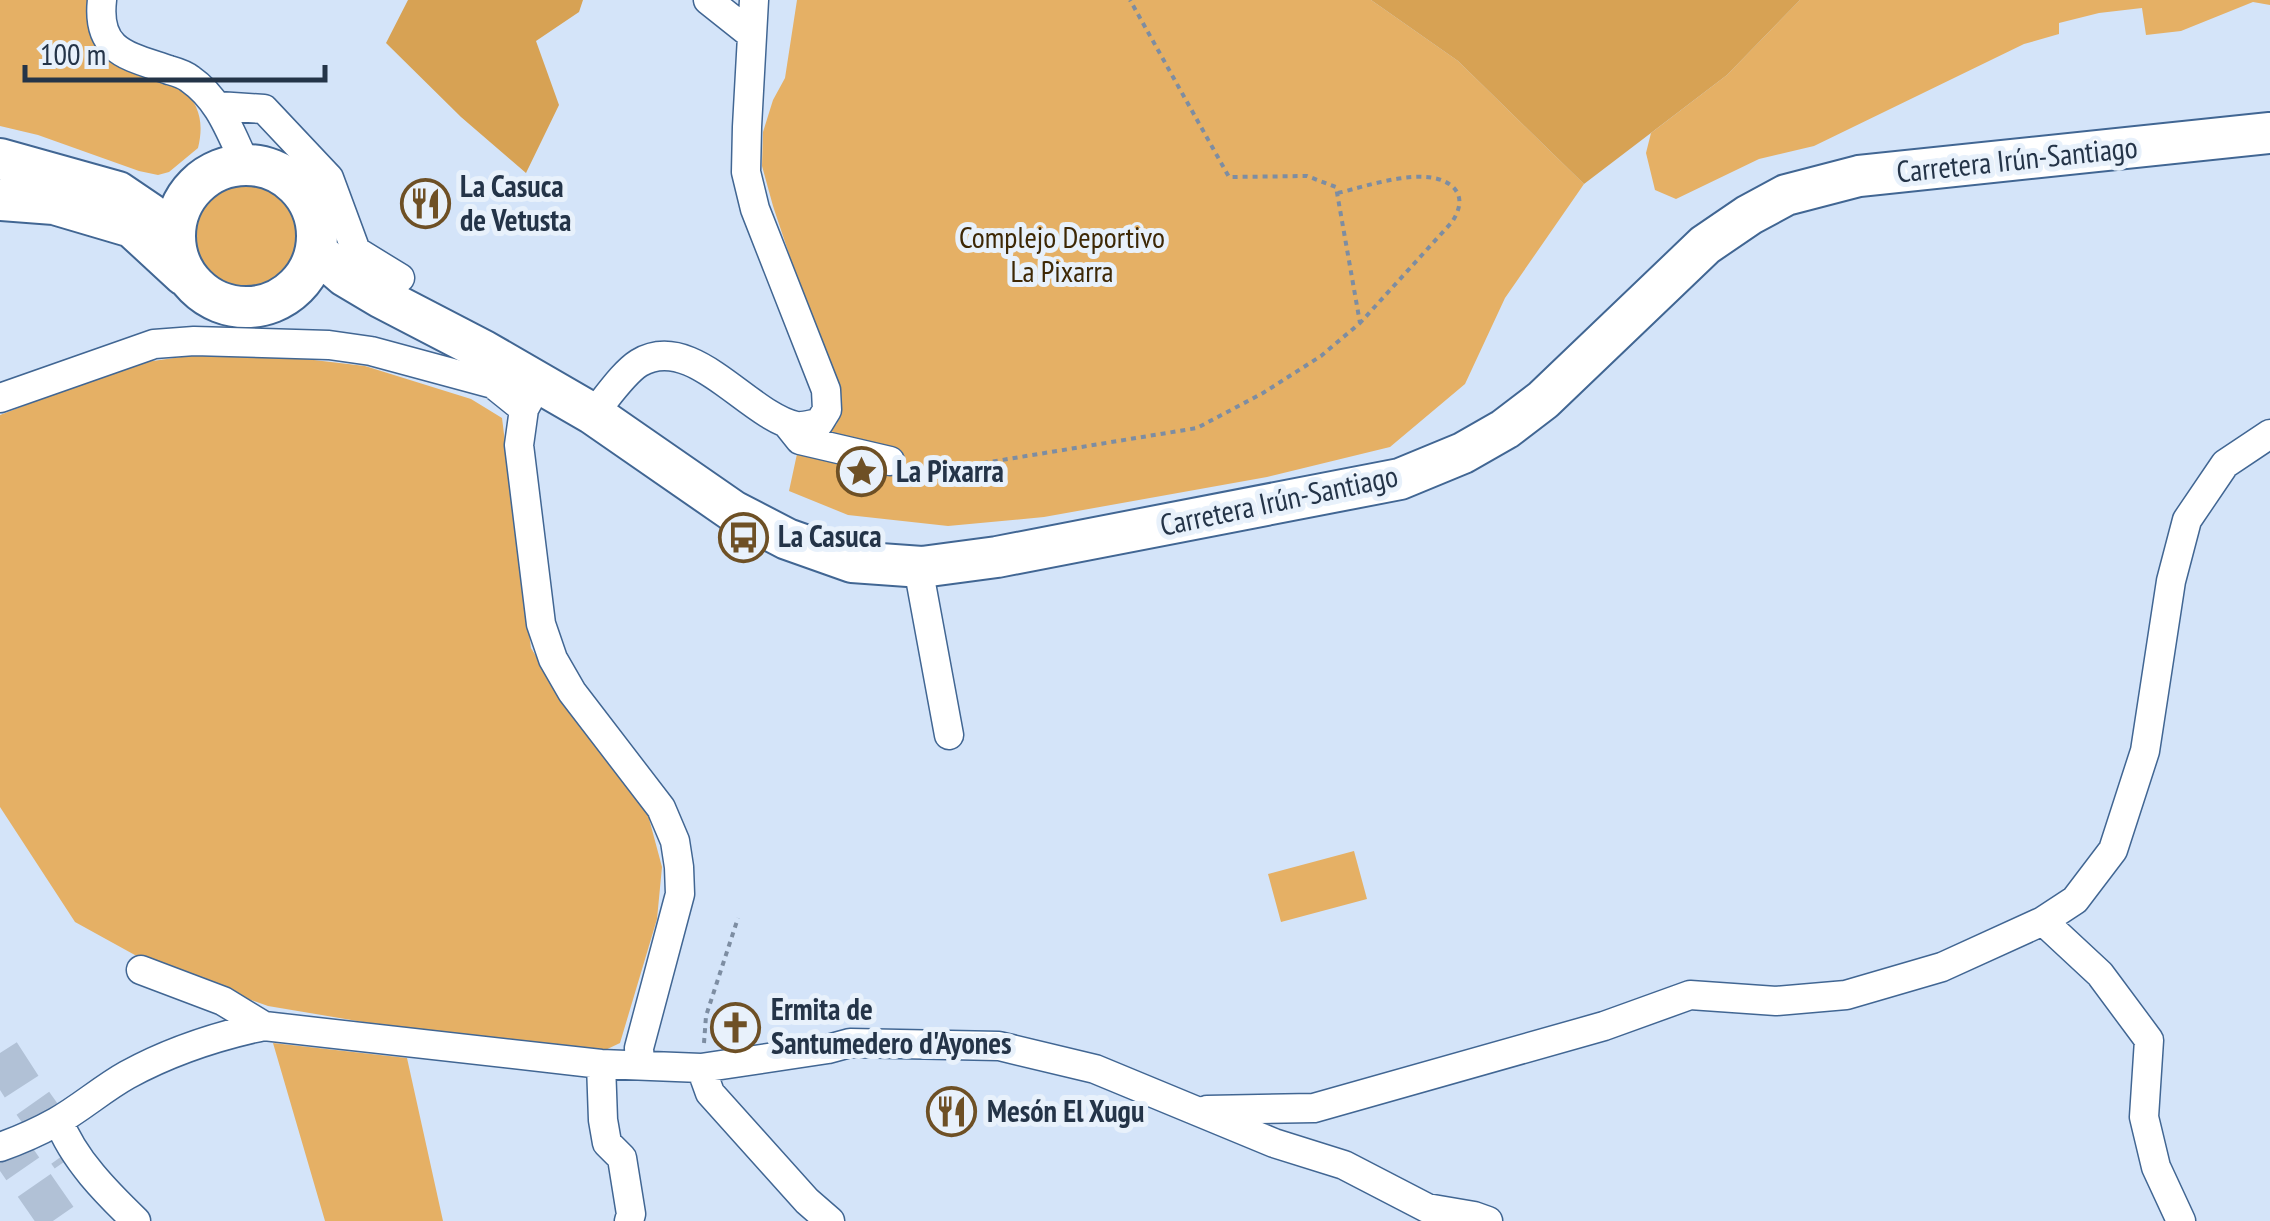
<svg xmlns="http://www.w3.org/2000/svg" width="2270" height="1221" viewBox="0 0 2270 1221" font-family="'PT Sans Narrow',sans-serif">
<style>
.green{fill:#e5b065}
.forest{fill:#d7a254}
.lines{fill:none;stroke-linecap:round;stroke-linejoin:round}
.highway-tunnel{stroke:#b1c1d6;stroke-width:40;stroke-dasharray:40 20;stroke-linecap:butt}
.minor-casing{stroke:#416693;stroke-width:31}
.highway-casing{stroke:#416693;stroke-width:44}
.path{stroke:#7d8da2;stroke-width:4;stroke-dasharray:5 5;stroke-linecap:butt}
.minor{stroke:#fff;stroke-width:28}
.highway{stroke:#fff;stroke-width:40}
.labels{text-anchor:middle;stroke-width:10;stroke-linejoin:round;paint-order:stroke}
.street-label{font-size:30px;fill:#243448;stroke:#e8f1fb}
.poi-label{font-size:30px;font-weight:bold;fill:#243448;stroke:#e8f1fb;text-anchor:start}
.park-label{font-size:30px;fill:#3e2805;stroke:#e8f1fb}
</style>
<rect width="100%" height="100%" fill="#d4e4f9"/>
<!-- green -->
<path class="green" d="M0,0H90V23L182,87C200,106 204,123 198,148L169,172L158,175L139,171L38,135L0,126Z
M797,0H1371L1458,61L1584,184L1505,298L1465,384L1390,447L1267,477L1044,517L948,526L848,515L789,491L800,440L836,425L842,413L773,206L762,166L763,132L773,100L785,78Z
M1800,0H2270V5L2253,2L2181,31L2146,35L2142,8L2099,13L2059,23V34L2024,44L1814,146L1759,159L1676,199L1655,190L1646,153L1651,133L1727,75Z
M186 236a58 58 0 1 1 116 0a58 58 0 1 1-116 0Z
M254,353L365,366L471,399L502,418L531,648L556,689L647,811L662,867L657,919L620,1043L599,1053L405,1029L268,1006L153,965L75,922L0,807V415L132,364L188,356Z
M1354,851L1367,899L1281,922L1268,874Z
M273,1043L407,1058L443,1221H325Z"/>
<!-- forest -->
<path class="forest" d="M408,0H583L579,12L536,41L559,105L526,173L461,117L386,43Z
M1371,0H1800L1727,75L1584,184L1458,61Z"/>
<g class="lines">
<!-- highway-tunnel -->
<path class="highway-tunnel" d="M0,1053L27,1095L71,1157
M0,1136L59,1221"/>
<defs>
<path id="minor" d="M102,0C96,52 128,56 169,70C176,72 184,74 190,79C220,100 230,132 245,163
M708,0L752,35
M218,106L264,109L329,178L356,251L400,278
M539,382L524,409L519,445L541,624L553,659L572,692L661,808L675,841L679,867L680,894L639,1048L640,1064
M0,398L154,344L194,341L329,345L371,351L493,384L524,409
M593,414C606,399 623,373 639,363C692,331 747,415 796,426C803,427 812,424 819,423L827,410L826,390L755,209L746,172L747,127L754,0
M788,425L800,440L890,461
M918,567L949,735
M2043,921L2100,974L2149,1040L2144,1117L2156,1167L2181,1221
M141,970L223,1001L264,1026
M601,1064L603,1120L607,1143L622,1158L631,1214L629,1221
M701,1068L710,1093L807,1201L830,1221
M1207,1110L1314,1108L1604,1026L1690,995L1776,1001L1846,995L1942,967L2043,921L2075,900L2113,850L2145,751L2171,581L2187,520L2225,464L2270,434
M59,1121C73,1159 107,1193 136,1221
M0,1147C20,1140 38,1132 56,1122C81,1108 102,1089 127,1075C169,1052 217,1036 264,1026L601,1064L701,1068L828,1049L850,1043L999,1046L1095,1069L1274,1143L1344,1165L1427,1208L1474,1216L1488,1221"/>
<path id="highway" d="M0,159L118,192L149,213L164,229
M175 236a71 71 0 1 1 142 0a71 71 0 1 1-142 0Z
M0,200L54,204L132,227L184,275
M316,251L345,276L382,298L484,351L593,414L733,511L787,539L852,562L922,567L997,557L1400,479L1463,453L1505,429L1543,400L1705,245L1749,215L1786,195L1859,176L2270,133"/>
</defs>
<!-- minor casing -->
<use href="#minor" class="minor-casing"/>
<!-- highway casing -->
<use href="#highway" class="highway-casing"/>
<!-- path -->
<path class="path" d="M1338,193C1368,186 1428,164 1453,187C1464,198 1459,211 1452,222L1360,323
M914,467L935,471L1197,428L1263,393L1321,356L1360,323L1336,187L1307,176L1229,177L1130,0
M704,1043L706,1016L738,918"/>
<!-- minor -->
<use href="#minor" class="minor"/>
<!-- highway -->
<use href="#highway" class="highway"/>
</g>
<!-- icons -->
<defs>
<symbol id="restaurant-ring" viewBox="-11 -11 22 22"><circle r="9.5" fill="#e8f1fb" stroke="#6e5025" stroke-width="1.5"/><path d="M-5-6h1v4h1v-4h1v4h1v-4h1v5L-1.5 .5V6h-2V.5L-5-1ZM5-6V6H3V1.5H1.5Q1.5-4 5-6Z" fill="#6e5025"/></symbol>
<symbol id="sight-ring" viewBox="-11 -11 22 22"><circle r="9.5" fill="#e8f1fb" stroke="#6e5025" stroke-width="1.5"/><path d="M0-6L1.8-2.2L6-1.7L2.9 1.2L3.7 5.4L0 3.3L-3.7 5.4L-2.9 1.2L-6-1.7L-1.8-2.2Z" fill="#6e5025"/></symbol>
<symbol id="bus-ring" viewBox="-11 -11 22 22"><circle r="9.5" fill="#e8f1fb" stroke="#6e5025" stroke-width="1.5"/><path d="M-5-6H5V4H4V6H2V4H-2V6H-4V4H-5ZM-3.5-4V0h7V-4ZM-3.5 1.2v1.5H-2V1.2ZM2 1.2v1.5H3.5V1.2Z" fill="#6e5025"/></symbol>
<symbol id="church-ring" viewBox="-11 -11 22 22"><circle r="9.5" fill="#e8f1fb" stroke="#6e5025" stroke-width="1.5"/><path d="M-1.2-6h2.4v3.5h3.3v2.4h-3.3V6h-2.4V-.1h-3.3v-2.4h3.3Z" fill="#6e5025"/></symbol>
</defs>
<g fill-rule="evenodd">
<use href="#restaurant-ring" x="398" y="176" width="55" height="55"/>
<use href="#sight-ring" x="834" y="444" width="55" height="55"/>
<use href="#bus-ring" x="716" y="510" width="55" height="55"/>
<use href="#church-ring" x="708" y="1000" width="55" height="55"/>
<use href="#restaurant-ring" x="924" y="1084" width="55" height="55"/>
</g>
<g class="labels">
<!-- street labels -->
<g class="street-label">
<text transform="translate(2017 160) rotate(-6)" y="10">Carretera Irún-Santiago</text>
<text transform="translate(1279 501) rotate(-12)" y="10">Carretera Irún-Santiago</text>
</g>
<!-- poi labels -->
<g class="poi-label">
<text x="460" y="197">La Casuca<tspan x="460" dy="34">de Vetusta</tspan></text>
<text x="896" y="482">La Pixarra</text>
<text x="778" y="547">La Casuca</text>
<text x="771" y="1020">Ermita de<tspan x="771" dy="34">Santumedero d'Ayones</tspan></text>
<text x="987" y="1122">Mesón El Xugu</text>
</g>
<!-- park labels -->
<g class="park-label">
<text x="1062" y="248">Complejo Deportivo<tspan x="1062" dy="34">La Pixarra</tspan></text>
</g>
</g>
<!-- scale -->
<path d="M25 65v15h300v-15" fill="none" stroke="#243448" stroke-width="5"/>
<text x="40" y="65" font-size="30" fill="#243448" stroke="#e8f1fb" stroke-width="8" paint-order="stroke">100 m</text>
</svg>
